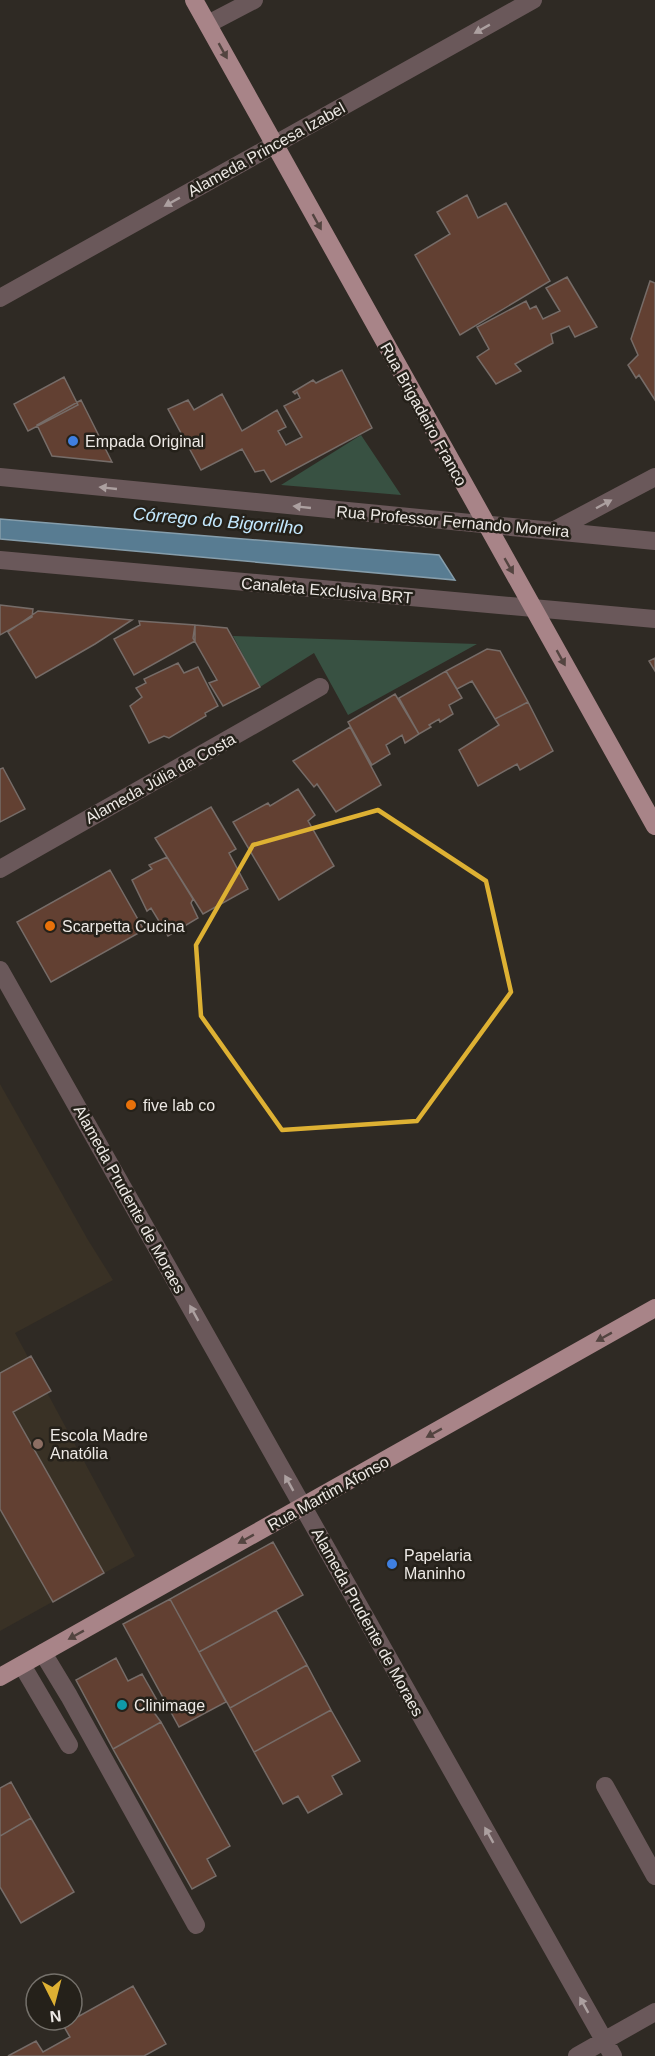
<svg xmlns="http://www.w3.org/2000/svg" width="655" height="2056" viewBox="0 0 655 2056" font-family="Helvetica,sans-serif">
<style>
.built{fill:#393125}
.green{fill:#385142}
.water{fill:#587c92;stroke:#859dab;stroke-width:1.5}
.building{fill:#624032;stroke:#766c68;stroke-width:1.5}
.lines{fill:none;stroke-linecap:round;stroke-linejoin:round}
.minor{stroke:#6a585a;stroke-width:18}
.major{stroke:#a88488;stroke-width:18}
.oneway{fill:#aca0a0}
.oneway2{fill:#534440}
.marked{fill:none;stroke:#deb133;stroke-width:4.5;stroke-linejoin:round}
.shop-dot{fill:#3f7fe0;stroke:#25211a;stroke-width:2}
.food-dot{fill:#e8710a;stroke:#25211a;stroke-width:2}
.education-dot{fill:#8d6e63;stroke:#25211a;stroke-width:2}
.culture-dot{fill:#0f9aa8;stroke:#25211a;stroke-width:2}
.labels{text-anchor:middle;stroke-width:5;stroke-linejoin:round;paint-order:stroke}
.street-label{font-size:16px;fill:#ede9e5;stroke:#25211a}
.poi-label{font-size:16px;fill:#ede9e5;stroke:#25211a;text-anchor:start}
.water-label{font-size:18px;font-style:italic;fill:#c3e8fe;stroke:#25211a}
</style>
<rect width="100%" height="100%" fill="#2f2a24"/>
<!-- built -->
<path class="built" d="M0,1084L88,1240L113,1280L15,1333L135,1556L0,1631Z"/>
<!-- green -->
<path class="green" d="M361,435L401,495L281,485Z
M233,636L477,644L348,715L314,653L260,687Z"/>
<!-- water -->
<path class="water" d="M0,519L439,555L455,580L0,539Z"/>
<!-- building -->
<path class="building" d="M467,195L478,218L506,203L550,281L460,335L415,255L450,234L437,212Z
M567,277L597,327L575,337L569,326L551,334L553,343L515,364L521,371L496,384L477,357L489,349L477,327L526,301L530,309L536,306L543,319L560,311L546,288Z
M650,281L655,283V400L639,375L636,378L628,365L638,355L631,339Z
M342,370L372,428L271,482L264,470L255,472L242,449L201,470L168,409L188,400L194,410L222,394L242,431L277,410L286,427L278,431L286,445L302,437L284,406L300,398L297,392L295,394L293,392L313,380L316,383Z
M64,377L78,405L28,431L14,404Z
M81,400L112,462L52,456L37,425Z
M0,605L33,609L32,617L0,635Z
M38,611L132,620L95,644L36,678L8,632Z
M139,621L195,625V641L134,675L114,639L140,625Z
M195,625L227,628L260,687L223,706L209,683L217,680L193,638Z
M487,649L500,651L528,702L495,719L472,681L457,689L446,671Z
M655,658V671L649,661Z
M178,663L184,673L198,667L218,706L205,713L206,716L169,738L164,736L149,743L130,706L142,697L136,688L146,683L144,679Z
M446,671L462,698L449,705L453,714L440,722L439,719L429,725L431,727L419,734L399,698Z
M395,694L419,734L405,743L402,735L386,745L390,754L372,765L348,722Z
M528,702L553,751L520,770L517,764L478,786L459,750L499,725L495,719Z
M350,727L381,785L336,812L317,784L314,787L293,761Z
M3,768L25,809L0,822V769Z
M298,789L315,815L308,821L334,866L279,900L233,822L268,803L270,806Z
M211,807L236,849L229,853L248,889L203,914L155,838Z
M167,857L193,899L191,903L198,918L168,936L151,908L147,911L132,880L152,869L149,865Z
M110,870L144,930L51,982L17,922Z
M31,1356L51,1391L13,1412L104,1573L53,1602L0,1509V1373Z
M273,1542L303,1595L199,1652L170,1599Z
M170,1599L226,1702L179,1727L123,1624Z
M276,1610L307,1665L230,1708L199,1652Z
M116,1658L128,1681L142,1674L158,1702L150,1707L161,1722L113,1749L76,1680Z
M307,1665L331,1710L254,1752L230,1708Z
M331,1710L360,1761L332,1776L342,1794L308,1813L298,1796L283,1804L254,1752Z
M161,1722L230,1846L207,1859L216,1876L192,1889L113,1749Z
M11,1782L31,1818L0,1836V1788Z
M31,1818L74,1892L21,1923L0,1887V1836Z
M133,1986L166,2044L144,2056H8L36,2041L43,2052L70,2037L63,2025Z"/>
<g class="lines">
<!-- minor -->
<path class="minor" d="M208,24L254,0
M0,298L533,0
M0,477L655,541
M553,531L655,477
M0,560L655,619
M0,869L320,687
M0,970L613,2056
M43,1653L69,1696L196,1925
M22,1665L69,1745
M605,1786L655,1876
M577,2056L655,2012"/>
<!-- major -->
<path class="major" d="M194,0L655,826
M0,1677L655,1308"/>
</g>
<!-- one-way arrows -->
<defs><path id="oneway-solid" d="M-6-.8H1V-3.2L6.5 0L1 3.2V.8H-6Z" transform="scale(1.5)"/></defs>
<g class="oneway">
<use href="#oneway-solid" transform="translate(482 29) rotate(151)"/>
<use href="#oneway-solid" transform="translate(172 202) rotate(151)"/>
<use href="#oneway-solid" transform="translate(108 488) rotate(-174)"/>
<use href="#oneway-solid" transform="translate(604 504) rotate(-28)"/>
<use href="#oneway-solid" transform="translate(302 507) rotate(-174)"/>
<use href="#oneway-solid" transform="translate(194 1313) rotate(-119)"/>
<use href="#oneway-solid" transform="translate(289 1483) rotate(-119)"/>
<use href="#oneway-solid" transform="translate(489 1835) rotate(-119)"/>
<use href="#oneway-solid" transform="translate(584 2005) rotate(-119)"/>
</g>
<g class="oneway2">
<use href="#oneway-solid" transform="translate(223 51) rotate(61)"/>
<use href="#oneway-solid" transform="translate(317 222) rotate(61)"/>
<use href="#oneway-solid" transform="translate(509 566) rotate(60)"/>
<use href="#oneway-solid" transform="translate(561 658) rotate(61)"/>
<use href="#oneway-solid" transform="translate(604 1337) rotate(151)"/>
<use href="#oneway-solid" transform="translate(434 1433) rotate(151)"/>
<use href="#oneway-solid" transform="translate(246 1539) rotate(151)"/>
<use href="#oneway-solid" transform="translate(76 1635) rotate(151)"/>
</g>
<!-- marked area -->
<path class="marked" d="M378,810L486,881L511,992L417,1121L282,1130L201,1016L196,945L253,845Z"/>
<!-- markers -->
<g class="shop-dot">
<circle cx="73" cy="441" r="6"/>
<circle cx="392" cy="1564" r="6"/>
</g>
<g class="food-dot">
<circle cx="50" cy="926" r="6"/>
<circle cx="131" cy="1105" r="6"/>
</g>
<circle class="education-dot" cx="38" cy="1444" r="6"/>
<circle class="culture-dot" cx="122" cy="1705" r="6"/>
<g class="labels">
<!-- street labels -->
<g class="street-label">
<text transform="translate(266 149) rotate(-29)" y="6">Alameda Princesa Izabel</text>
<text transform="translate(424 414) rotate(61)" y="6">Rua Brigadeiro Franco</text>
<text transform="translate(453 521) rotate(5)" y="6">Rua Professor Fernando Moreira</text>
<text transform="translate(327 590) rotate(5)" y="6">Canaleta Exclusiva BRT</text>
<text transform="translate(160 778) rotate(-29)" y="6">Alameda Júlia da Costa</text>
<text transform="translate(130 1199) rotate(61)" y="6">Alameda Prudente de Moraes</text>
<text transform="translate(328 1493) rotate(-29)" y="6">Rua Martim Afonso</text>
<text transform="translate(368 1622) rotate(61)" y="6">Alameda Prudente de Moraes</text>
</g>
<!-- poi labels -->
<g class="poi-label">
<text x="85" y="447">Empada Original</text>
<text x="62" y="932">Scarpetta Cucina</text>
<text x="143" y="1111">five lab co</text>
<text x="50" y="1441">Escola Madre<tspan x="50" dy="18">Anatólia</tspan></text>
<text x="404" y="1561">Papelaria<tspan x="404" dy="18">Maninho</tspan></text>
<text x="134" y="1711">Clinimage</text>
</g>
<!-- water labels -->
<g class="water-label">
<text transform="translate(218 521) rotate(5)" y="6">Córrego do Bigorrilho</text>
</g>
</g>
<!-- north arrow -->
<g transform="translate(54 2002) rotate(174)"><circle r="28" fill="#25211a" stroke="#75716b" stroke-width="1.5"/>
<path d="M0-4.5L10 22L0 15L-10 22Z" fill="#deb133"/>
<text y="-9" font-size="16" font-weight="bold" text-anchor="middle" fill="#ede9e5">N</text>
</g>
</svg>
